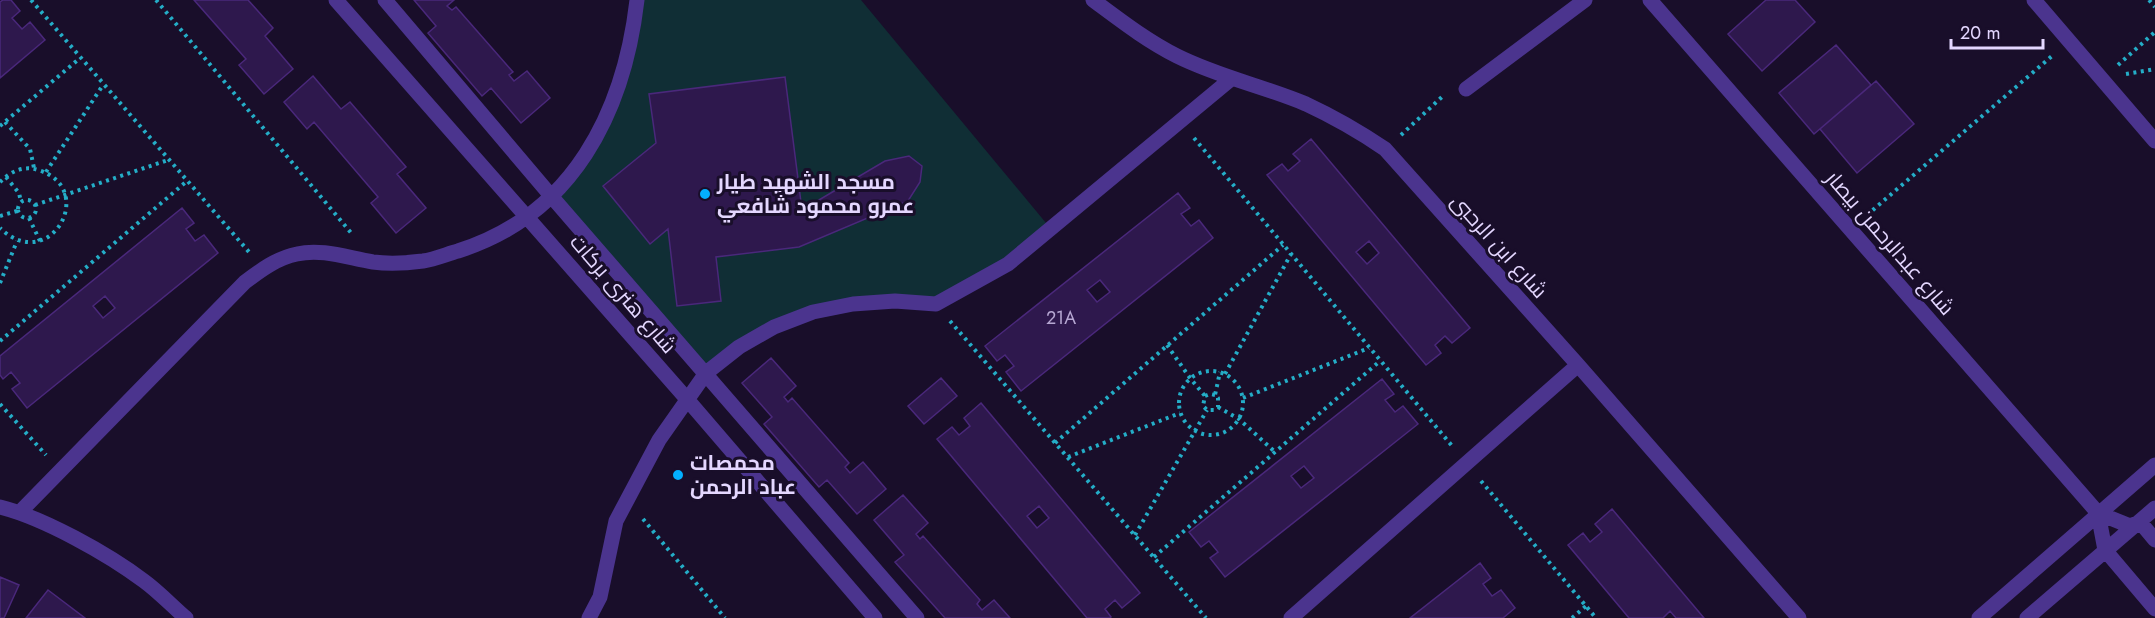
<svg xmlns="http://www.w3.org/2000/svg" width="2155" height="618" viewBox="0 0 2155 618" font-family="Jost,Cairo,sans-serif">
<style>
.green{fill:#102e35}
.building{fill:#2e184d;stroke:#4a287b;stroke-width:1.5;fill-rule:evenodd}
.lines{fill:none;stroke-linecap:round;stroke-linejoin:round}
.path{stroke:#24adc7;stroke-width:4;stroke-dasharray:3 4.5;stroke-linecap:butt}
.minor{stroke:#4b348e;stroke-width:15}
.poi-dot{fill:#03afff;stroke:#190e2a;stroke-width:2}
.labels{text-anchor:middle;stroke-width:6;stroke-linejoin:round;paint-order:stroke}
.number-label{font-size:18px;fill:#b6a7d2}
.poi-label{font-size:21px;font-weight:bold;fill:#e4d7ff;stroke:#190e2a;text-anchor:start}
.street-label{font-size:21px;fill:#e4d7ff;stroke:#190e2a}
</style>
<rect width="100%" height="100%" fill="#190e2a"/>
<!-- green -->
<path class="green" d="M637,0H861L1051,229L936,304L813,312L706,373L552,197L606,118Z"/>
<!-- building -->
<path class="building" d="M3,0H11L20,11L12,18L22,29L30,22L45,40L0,78V2Z
M194,0H248L273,28L265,36L293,69L264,94L239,65L246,59Z
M414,0H454L447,6L452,10L456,7L513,72L509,75L514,81L527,71L550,98L521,123L491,88L482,96L428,33L436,26Z
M1766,0H1795L1815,22L1762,71L1728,34Z
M1836,45L1871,85L1814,134L1779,93Z
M313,76L341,109L350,102L406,167L397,174L426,208L396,233L371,203L378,197L314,122L307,129L284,102Z
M785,77L802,210L885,161L909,156L922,166L920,182L908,201L799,247L716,257L721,301L677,306L668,229L650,244L603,186L656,143L649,94Z
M1876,81L1914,124L1857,173L1820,129Z
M1311,139L1470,328L1452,343L1445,336L1435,345L1441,353L1426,365L1267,175L1282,164L1288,171L1300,161L1293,154ZM1369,241L1379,253L1367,264L1356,252Z
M1178,193L1190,208L1181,214L1191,226L1199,220L1213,238L1021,391L1006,372L1014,366L1005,355L997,361L985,346ZM1100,280L1110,292L1097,302L1087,290Z
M182,208L194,223L186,229L195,241L204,235L218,253L27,408L12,389L20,383L11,372L3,379L0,375V356ZM105,296L115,308L103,318L93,306Z
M771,358L796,386L784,397L788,402L792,398L849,463L845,467L850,473L863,462L886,489L857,514L827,480L819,487L764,424L772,417L742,383Z
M941,378L957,396L924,424L908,406Z
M1382,379L1394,394L1385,400L1395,412L1403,406L1418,424L1225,577L1210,558L1218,552L1209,541L1201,547L1189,532ZM1304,466L1314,478L1301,488L1291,476Z
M981,403L1140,593L1122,608L1115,600L1105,609L1111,617L1110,618H1087L937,439L952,427L959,435L970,426L964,418ZM1039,506L1049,518L1037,528L1027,516Z
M903,495L928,523L916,534L920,539L923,536L980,600L977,604L982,610L994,600L1010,618H945L895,562L904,555L874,520Z
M1612,509L1704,618H1676L1670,611L1663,618H1629L1568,545L1583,533L1590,542L1602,532L1595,524Z
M1480,563L1491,578L1483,584L1492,596L1501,590L1515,608L1503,618H1410Z
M0,577L19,585L4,618H0Z
M48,590L85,618H26Z"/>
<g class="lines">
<!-- path -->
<path class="path" d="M31,0L249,252
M156,0L352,234
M2149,0L2155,7
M2118,65L2155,32
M2126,74L2155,69
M5,122L30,149L34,168
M0,126L80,58
M1401,135L1444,95
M1194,138L1453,447
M46,172L103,85
M6,177L19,193L21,202
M0,182C10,172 23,165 38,170C99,188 50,276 0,228
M18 209a9 9 0 1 1 18 0a9 9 0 1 1-18 0Z
M35,205L168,160
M1867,215L2052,56
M0,216L17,211
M29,218L40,241
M0,283L17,241
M950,321L1206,618
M0,341L187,181
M1167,345L1190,378L1205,396
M1179 403a32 32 0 1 1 64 0a32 32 0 1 1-64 0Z
M1225,374L1291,254
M1215,395L1210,394L1205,396L1203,406L1207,410H1215L1218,407V398L1215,395L1220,372
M1243,398L1369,348
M0,404L46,455
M1218,407L1239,419L1275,452
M1055,443L1283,245
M1068,457L1180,413
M1481,481L1596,618
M643,519L725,618
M1135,535L1207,410
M1154,557L1380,361
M1572,618L1586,606"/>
<!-- minor -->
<path class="minor" d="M336,0L686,398L875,618
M385,0L552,197L917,618
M1093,0C1120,20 1147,41 1177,56C1219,77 1263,86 1306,104C1334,117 1360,132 1385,149L1578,365L1799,618
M1650,0L2098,513L2130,526L2140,522L2155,540
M2034,0L2155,141
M1466,89L1585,0
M0,507C44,518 108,554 144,581C159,592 172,606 186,618
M20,512L245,282C261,270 277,258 297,254C322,248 348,258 373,262C388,264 408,263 423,261C435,259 447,254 458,251C573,215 624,112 637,0
M2098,513L2105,550L2155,609
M589,618L600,597L616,521L659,440L706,373L739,347L774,327L813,312L853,304L895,301L936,304L1008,264L1231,79
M1291,618L1578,365
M1979,618L2155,465
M2027,618L2155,508"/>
</g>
<!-- markers -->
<g class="poi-dot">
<circle cx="705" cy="194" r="6"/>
<circle cx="678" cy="475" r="6"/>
</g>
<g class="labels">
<!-- number labels -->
<g class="number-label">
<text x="1061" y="324">21A</text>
</g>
<!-- poi labels -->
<g class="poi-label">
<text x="717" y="189">مسجد الشهيد طيار<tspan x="717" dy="24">عمرو محمود شافعي</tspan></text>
<text x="690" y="470">محمصات<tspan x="690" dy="24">عباد الرحمن</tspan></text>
</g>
<!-- street labels -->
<g class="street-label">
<text transform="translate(1890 243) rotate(49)" y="7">شارع عبدالرحمن بيصار</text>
<text transform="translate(1499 246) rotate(48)" y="7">شارع ابن الرحبى</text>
<text transform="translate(623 294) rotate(49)" y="7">شارع هنرى بركات</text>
</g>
</g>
<!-- scale -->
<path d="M1951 39v9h92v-9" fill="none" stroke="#e4d7ff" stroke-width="3"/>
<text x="1960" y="39" font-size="18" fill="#e4d7ff" stroke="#190e2a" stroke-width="4.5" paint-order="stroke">20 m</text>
</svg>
